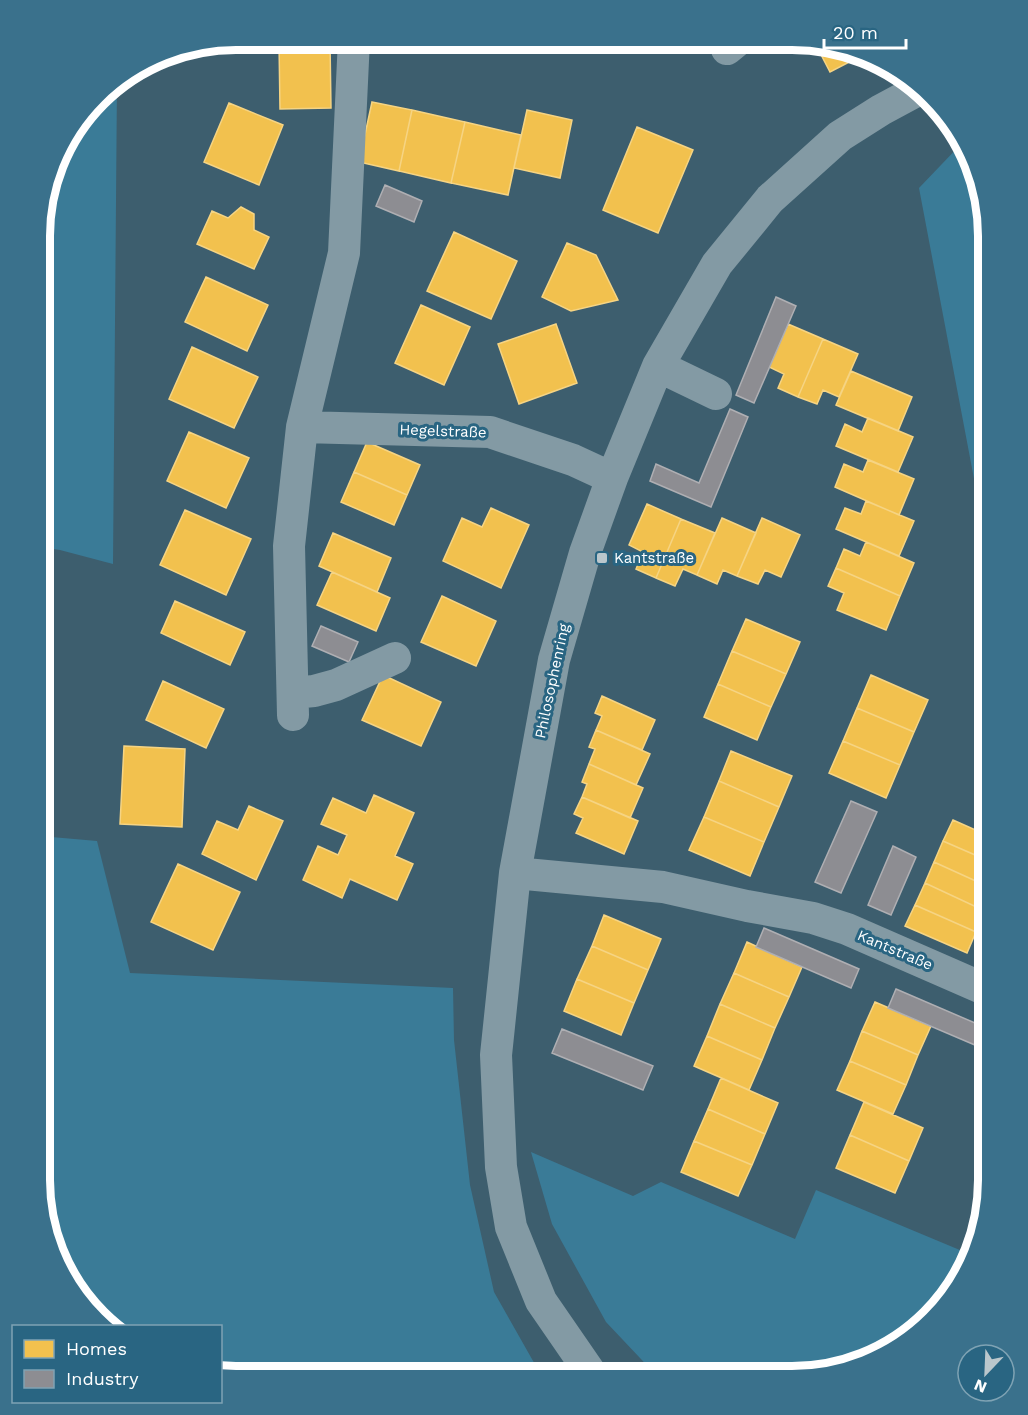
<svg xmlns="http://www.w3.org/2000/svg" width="1028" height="1415" viewBox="0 0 1028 1415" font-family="'Work Sans',sans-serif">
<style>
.green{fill:#3a7b97}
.homes{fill:#f2c14e;stroke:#f6d483;stroke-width:1.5}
.industry{fill:#8d8d92;stroke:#afafb3;stroke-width:1.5}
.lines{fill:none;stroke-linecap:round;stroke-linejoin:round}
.minor{stroke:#839aa4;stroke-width:32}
.poi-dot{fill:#bbc7cc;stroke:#296582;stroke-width:2}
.labels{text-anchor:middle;stroke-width:6;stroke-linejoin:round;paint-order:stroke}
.street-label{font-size:15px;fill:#fff;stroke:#296582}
.poi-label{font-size:15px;fill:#fff;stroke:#296582;text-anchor:start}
.rim{fill:none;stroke:#fff;stroke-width:8}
</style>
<rect width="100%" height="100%" fill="#3d5e6e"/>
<!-- green -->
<path class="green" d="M117,81L113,564L60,550L40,547L41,209L65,137L106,87Z
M963,142L969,149L989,235V558L919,188Z
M40,836L97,841L130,973L453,988L454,1040L470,1185L494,1292L541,1375L221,1374L220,1326H109L59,1266L39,1180Z
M531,1152L633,1196L661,1182L795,1239L816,1190L967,1253L969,1250L956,1289L879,1356L793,1376H657L606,1322L552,1224Z"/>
<!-- homes -->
<path class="homes" d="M814,41H819L857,56V58L830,72Z
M330,42L331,108L280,109L279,43Z
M372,102L412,110L399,171L359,162Z
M229,103L283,125L259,185L204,162Z
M412,110L465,122L451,183L399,171Z
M527,110L572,120L560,178L514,168Z
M465,122L521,135L508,195L451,183Z
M637,127L693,150L658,233L603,210Z
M241,207L254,214V230L269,237L254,269L197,244L212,211L228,218Z
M454,232L517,261L491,319L427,291Z
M567,243L596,255L618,300L571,311L542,297Z
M206,277L268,305L247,351L185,322Z
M421,305L470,327L444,385L395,363Z
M556,324L577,383L519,404L498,344Z
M788,324L823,339L798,397L778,388L784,374L769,367Z
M823,339L858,354L839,397L823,390L817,404L798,397Z
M192,347L258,377L234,428L169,399Z
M851,371L912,397L898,431L836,405Z
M868,418L913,437L898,472L836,446L845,424L862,432Z
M189,432L249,458L226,508L167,481Z
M367,442L420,465L407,495L354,472Z
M868,460L914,479L899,515L835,487L844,464L863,472Z
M354,472L407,495L394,525L341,502Z
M866,501L914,521L899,556L836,529L845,508L861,514Z
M647,504L681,519L656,578L636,569L643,552L629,545Z
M491,508L529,525L501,588L443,561L462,518L482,527Z
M185,510L251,539L226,595L160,565Z
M722,518L756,533L737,576L723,570L717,584L697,575Z
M762,518L800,535L781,577L765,570L758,584L737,576Z
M681,519L715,533L697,575L683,569L675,586L656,578Z
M333,533L391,558L377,592L319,566Z
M866,542L914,563L900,596L836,568L844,549L860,556Z
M836,568L900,596L886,630L837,610L844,593L828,586Z
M332,572L390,598L376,631L317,605Z
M442,596L496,621L476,666L421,642Z
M175,601L245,632L230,665L161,633Z
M746,619L800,642L786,674L732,651Z
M732,651L786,674L771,707L718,684Z
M383,675L441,702L421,746L362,720Z
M871,675L928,700L914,732L857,708Z
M163,681L224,709L206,748L146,720Z
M718,684L771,707L757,740L704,717Z
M602,696L655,720L642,750L596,730L602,716L595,713Z
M857,708L914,732L900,765L843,741Z
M596,730L650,754L636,785L589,764L595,749L589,747Z
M843,741L900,765L886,798L829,773Z
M124,746L185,749L182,827L120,824Z
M731,751L792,776L779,807L719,781Z
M589,764L643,788L630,818L582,797L587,784L582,782Z
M719,781L779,807L764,842L704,817Z
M374,795L414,813L395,856L413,864L397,900L350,879L342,898L303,880L318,846L338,855L347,835L321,824L333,798L366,813Z
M582,797L638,821L624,854L576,833L583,818L574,814Z
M249,806L283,821L256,880L202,854L217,821L238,830Z
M704,817L764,842L750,876L689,850Z
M953,820L989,836V861L943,841Z
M943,841L989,861V887L934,862Z
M934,862L989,887V903L985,911L925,883Z
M178,864L240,892L213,950L151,922Z
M925,883L985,911L976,932L915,905Z
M915,905L976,932L967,953L905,926Z
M604,915L661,939L648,970L592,946Z
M989,934V951L982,948Z
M747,942L802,967L789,997L734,973Z
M592,946L648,970L634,1003L577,979Z
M734,973L789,997L775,1028L720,1004Z
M577,979L634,1003L621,1035L564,1011Z
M875,1002L931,1026L918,1055L862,1031Z
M720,1004L775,1028L762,1060L707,1036Z
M862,1031L918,1055L906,1085L850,1061Z
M707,1036L762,1060L749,1090L694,1066Z
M850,1061L906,1085L893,1114L837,1090Z
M721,1078L778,1103L765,1134L708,1109Z
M864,1102L923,1128L909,1161L850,1135Z
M708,1109L765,1134L752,1165L694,1141Z
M850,1135L909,1161L895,1193L836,1168Z
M694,1141L752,1165L738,1196L681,1172Z"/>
<!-- industry -->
<path class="industry" d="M385,185L422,201L414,222L376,206Z
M776,297L796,306L754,403L736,395Z
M730,409L748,417L711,507L650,481L656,464L699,483Z
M321,626L358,642L349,662L312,646Z
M851,801L877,812L841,893L815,882Z
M893,846L916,857L891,915L868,905Z
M764,928L859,969L851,988L756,947Z
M896,989L989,1029V1051L888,1008Z
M562,1029L653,1066L643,1090L552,1053Z"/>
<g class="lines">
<!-- minor -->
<path class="minor" d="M727,49L738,40
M658,366L716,394
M302,427L490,432L573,460L612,478
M293,693L314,691L336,685L395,658
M293,715L289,546L302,427L344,253L354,39
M515,873L663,887L747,906L813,918L847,929L989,991
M592,1375L541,1301L511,1227L501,1167L496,1055L515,873L554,660L585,553L612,478L658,366L717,264L770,199L840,136L881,110L920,89"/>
</g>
<!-- markers -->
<rect class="poi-dot" x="596" y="552" width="12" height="12" rx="3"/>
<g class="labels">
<!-- street labels -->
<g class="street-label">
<text transform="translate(443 431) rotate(2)" y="5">Hegelstraße</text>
<text transform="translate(552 681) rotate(-78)" y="5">Philosophenring</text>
<text transform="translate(895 950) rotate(23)" y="5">Kantstraße</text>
</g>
<!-- poi labels -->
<g class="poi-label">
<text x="614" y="563">Kantstraße</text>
</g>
</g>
<!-- crop -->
<path d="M0 0H1028V1415H0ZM236 50H792A186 186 0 0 1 978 236V1180A186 186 0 0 1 792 1366H236A186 186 0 0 1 50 1180V236A186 186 0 0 1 236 50Z" fill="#3a718c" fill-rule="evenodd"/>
<path class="rim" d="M236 50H792A186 186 0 0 1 978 236V1180A186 186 0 0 1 792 1366H236A186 186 0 0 1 50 1180V236A186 186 0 0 1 236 50Z"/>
<!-- legend -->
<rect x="12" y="1325" width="210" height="78" fill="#296582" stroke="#7fa3b4" stroke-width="1.5"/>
<rect x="24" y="1340" width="30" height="18" fill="#f2c14e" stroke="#7fa3b4" stroke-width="1.5"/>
<text x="66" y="1355" font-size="18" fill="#ffffff">Homes</text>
<rect x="24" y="1370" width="30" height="18" fill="#8d8d92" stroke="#7fa3b4" stroke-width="1.5"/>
<text x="66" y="1385" font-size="18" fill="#ffffff">Industry</text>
<!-- north arrow -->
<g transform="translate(986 1373) rotate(203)"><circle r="28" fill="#296582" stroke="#7fa3b4" stroke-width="1.5"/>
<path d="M0-4.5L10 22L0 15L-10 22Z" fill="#bbc7cc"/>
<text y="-9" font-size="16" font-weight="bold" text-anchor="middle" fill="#ffffff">N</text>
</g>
<!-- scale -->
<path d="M824 39v9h82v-9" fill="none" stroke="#ffffff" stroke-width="3"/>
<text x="833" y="39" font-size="18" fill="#ffffff" stroke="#296582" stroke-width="4.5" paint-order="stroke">20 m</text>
</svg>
